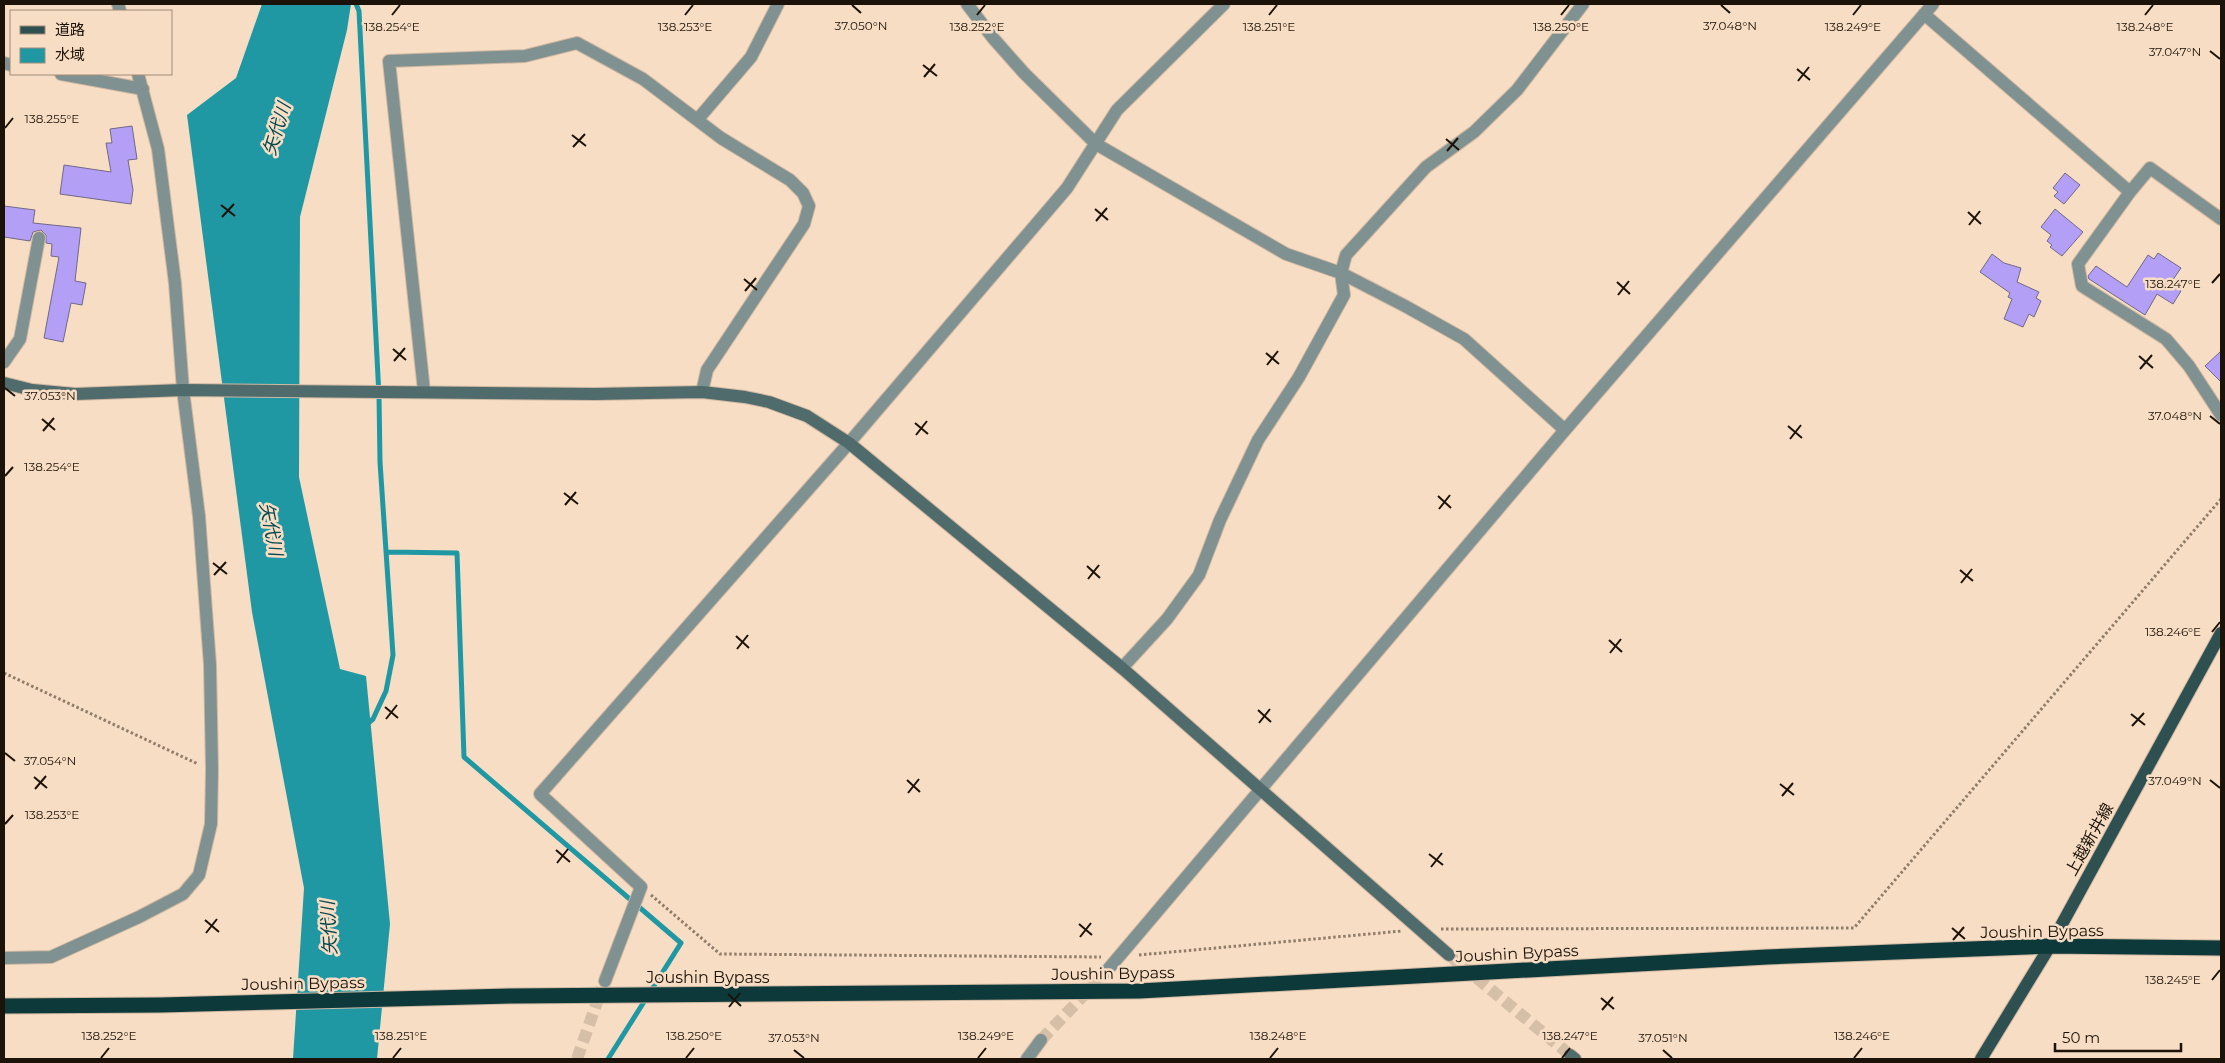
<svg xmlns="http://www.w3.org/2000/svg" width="2225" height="1063" viewBox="0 0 2225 1063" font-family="Montserrat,'Noto Sans JP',sans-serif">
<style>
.water{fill:#1f98a4}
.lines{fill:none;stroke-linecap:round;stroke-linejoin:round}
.stream{stroke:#1f98a4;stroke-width:5}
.building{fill:#b49ff7;stroke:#6f6986}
.street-tunnel{stroke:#d6bfa7;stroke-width:12;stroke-dasharray:12 6;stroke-linecap:butt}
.secondary-tunnel{stroke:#d6bfa7;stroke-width:12;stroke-dasharray:12 6;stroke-linecap:butt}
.street-casing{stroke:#cfb8a2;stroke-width:14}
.secondary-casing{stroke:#cfb8a2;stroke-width:14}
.primary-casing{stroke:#cfb8a2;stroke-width:14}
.highway-casing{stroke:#cfb8a2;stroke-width:17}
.path{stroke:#8f7d6b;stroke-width:3;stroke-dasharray:2.5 2.5;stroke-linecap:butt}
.street{stroke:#7f9191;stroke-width:12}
.secondary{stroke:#506b6b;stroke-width:12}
.primary{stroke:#2f5050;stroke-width:12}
.highway{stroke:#0e393a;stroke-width:15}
.ticks{fill:none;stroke:#1b1209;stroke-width:2}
.labels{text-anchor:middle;stroke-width:5;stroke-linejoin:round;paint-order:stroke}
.street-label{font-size:16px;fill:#1b1209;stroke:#f7ddc3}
.water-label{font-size:18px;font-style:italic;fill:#054a51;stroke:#f7ddc3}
.ticks-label{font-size:12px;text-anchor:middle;fill:#1b1209;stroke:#f7ddc3;stroke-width:5;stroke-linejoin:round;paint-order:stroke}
</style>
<rect width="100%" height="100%" fill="#f7ddc3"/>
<!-- water -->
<path class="water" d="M262,4H351L347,30L300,217L299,477L340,669L366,676L390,924L377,1059H293L304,888L252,612L187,115L236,78Z"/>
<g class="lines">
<!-- stream -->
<path class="stream" d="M356,4L359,11L379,396L380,462L393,655L386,691L373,719L366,725
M388,552L457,553L464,757L681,943L608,1059"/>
</g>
<!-- building -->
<path class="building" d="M132,126L137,159L128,160L133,190L131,204L60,194L64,165L111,172L106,143H112L110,129Z
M2065,173L2080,185L2064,204L2054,196L2058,192L2053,188Z
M4,206L35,210L33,223L81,228L75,281L86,283L82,305L71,303L63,342L44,338L59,257L51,256L52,244L46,243V235L41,230L33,232L30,241L4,237Z
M2055,209L2083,232L2062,256L2050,247L2052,245L2047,241L2051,235L2041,227Z
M2158,253L2181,268L2170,284L2181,291L2173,304L2157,294L2145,315L2089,279L2088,276L2096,266L2127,287L2148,255L2154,259Z
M1992,254L2004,263L2021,268L2017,282L2039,292L2036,298L2041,301L2034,317L2029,314L2023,327L2004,319L2012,299L2008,297L2010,293L1980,272Z
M2221,351V382L2205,366Z"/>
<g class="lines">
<!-- street-tunnel -->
<path class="street-tunnel" d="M1041,1040L1105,973
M577,1059L602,988"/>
<!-- secondary-tunnel -->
<path class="secondary-tunnel" d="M1449,955L1570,1055"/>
<defs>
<path id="street" d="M118,4L120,11
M967,4L993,38L1024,73L1096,144L1286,254L1341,273L1405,306L1464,339L1565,430
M1924,14L2130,192L2150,168L2221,219
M4,63L11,65
M61,74L143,89
M698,119L751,57L778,4
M2130,192L2078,264L2082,286L2166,339L2189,366L2221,415
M4,362L20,339L39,238
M424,391L389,61L525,56L577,43L643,79L721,138L790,180L803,193L809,206L804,224L707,370L702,392
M1122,668L1167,619L1199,575L1220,520L1258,440L1299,377L1344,295L1341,273L1346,255L1426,167L1474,132L1517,90L1583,4
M4,958L51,957L139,917L183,894L199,875L211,824L212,770L210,665L199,516L183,390L175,283L158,149L138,74
M1105,973L1565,430L1933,4
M605,981L641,887L540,794L849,443L1067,188L1117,110L1224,4
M1027,1059L1041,1040"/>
<path id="secondary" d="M4,383L32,390L75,394L183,390L595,394L702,392L745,397L769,402L807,416L849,443L1122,668L1449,955
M1570,1055L1575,1059"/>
<path id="primary" d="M1981,1059L2050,946L2221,633"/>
<path id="highway" d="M4,1006L161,1005L512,996L1139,991L1767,957L2050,946L2221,948"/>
</defs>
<!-- street casing -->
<use href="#street" class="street-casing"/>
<!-- secondary casing -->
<use href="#secondary" class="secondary-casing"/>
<!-- primary casing -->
<use href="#primary" class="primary-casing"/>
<!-- highway casing -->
<use href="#highway" class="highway-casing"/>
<!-- path -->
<path class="path" d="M4,673L198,764
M651,895L720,954L1101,957
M1441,929L1854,928L2221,499
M1139,955L1402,931"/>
<!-- street -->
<use href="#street" class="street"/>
<!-- secondary -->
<use href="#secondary" class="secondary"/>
<!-- primary -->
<use href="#primary" class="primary"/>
<!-- highway -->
<use href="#highway" class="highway"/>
</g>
<!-- ticks -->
<path class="ticks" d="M852,5L861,13M1721,5L1730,13M392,15L400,5M685,15L693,5M977,15L985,5M1269,15L1277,5M1561,15L1569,5M1853,15L1861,5M2145,15L2153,5M2210,51L2220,59M923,65L937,76M1797,69L1810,80M924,77L935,64M1798,81L1809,67M5,128L13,118M572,135L586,146M1446,139L1459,150M573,147L585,134M1447,151L1458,138M221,205L235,216M1095,209L1108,220M1968,212L1981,224M222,217L234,204M1096,221L1107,208M1969,225L1980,211M744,279L757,290M1617,282L1630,294M2212,283L2220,274M745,291L756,278M1618,295L1629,281M393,349L406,360M1266,353L1279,364M2139,356L2153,368M394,361L405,348M1267,365L1278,351M2140,369L2152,355M5,388L15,396M2210,416L2220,424M42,419L55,430M915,423L928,434M1788,426L1802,438M43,431L54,418M916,435L927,421M1790,439L1801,425M5,476L13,467M564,493L578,504M1438,496L1451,508M565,505L576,492M1439,509L1450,495M213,563L227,574M1087,566L1100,578M1960,570L1973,581M214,575L226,562M1088,579L1099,565M1961,583L1972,569M2212,632L2220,622M736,636L749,648M1609,640L1622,652M737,649L748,635M1610,653L1621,639M385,707L398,718M1258,710L1271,722M2131,714L2145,725M386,719L397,705M1259,723L1270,709M2132,726L2144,713M5,753L15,761M34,777L47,788M907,780L920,792M2210,780L2220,788M1780,784L1794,795M35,789L46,776M908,793L919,779M1782,796L1793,783M5,824L13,815M556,850L570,862M1429,854L1443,865M557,863L568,849M1431,867L1442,853M205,920L219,932M1079,924L1092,935M1952,928L1965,939M206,933L217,919M1080,937L1091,923M1953,940L1964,927M2212,980L2220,970M728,994L741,1006M1601,998L1614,1009M729,1007L740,993M1602,1010L1613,997M794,1050L804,1058M1663,1050L1672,1058M101,1058L109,1048M393,1058L401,1048M686,1058L694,1048M978,1058L986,1048M1270,1058L1278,1048M1562,1058L1570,1048M1854,1058L1862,1048"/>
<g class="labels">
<!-- street labels -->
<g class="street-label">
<text transform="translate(2089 839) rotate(-61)" y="6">上越新井線</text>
<text transform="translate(2042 931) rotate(-1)" y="6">Joushin Bypass</text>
<text transform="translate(1517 953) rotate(-3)" y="6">Joushin Bypass</text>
<text transform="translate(1113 973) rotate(-1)" y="6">Joushin Bypass</text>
<text x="708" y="983">Joushin Bypass</text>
<text transform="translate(303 983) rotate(-1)" y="6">Joushin Bypass</text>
</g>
<!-- water labels -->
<g class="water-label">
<text transform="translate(277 129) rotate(-73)" y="6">矢代川</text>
<text transform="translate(271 529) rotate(79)" y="6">矢代川</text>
<text transform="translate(329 928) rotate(-93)" y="6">矢代川</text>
</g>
</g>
<g class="ticks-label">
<text x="861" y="30">37.050°N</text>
<text x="1730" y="30">37.048°N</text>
<text x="392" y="31">138.254°E</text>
<text x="685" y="31">138.253°E</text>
<text x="977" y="31">138.252°E</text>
<text x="1269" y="31">138.251°E</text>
<text x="1561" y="31">138.250°E</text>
<text x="1853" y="31">138.249°E</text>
<text x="2145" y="31">138.248°E</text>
<text x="2175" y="56">37.047°N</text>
<text x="52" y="123">138.255°E</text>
<text x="2173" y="288">138.247°E</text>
<text x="50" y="400">37.053°N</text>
<text x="2175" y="420">37.048°N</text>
<text x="52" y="471">138.254°E</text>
<text x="2173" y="636">138.246°E</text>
<text x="50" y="765">37.054°N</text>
<text x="2175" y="785">37.049°N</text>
<text x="52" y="819">138.253°E</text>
<text x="2173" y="984">138.245°E</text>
<text x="109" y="1040">138.252°E</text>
<text x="401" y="1040">138.251°E</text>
<text x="694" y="1040">138.250°E</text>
<text x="986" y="1040">138.249°E</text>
<text x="1278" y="1040">138.248°E</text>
<text x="1570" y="1040">138.247°E</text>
<text x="1862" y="1040">138.246°E</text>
<text x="794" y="1042">37.053°N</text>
<text x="1663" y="1042">37.051°N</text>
</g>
<!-- border -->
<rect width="2225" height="1063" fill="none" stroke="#1b1209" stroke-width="10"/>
<!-- legend -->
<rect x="10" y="10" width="162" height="65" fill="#f7ddc3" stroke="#9f8c79"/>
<rect x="20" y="26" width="25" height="8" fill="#2f5050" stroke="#9f8c79"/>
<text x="55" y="35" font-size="15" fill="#1b1209">道路</text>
<rect x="20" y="48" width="25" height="15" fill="#1f98a4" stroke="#9f8c79"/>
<text x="55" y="60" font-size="15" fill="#1b1209">水域</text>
<!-- scale -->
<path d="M2055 1043v8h126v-8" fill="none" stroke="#1b1209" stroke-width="2.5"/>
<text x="2062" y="1043" font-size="15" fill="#1b1209" stroke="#f7ddc3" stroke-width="4" paint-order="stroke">50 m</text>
</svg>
